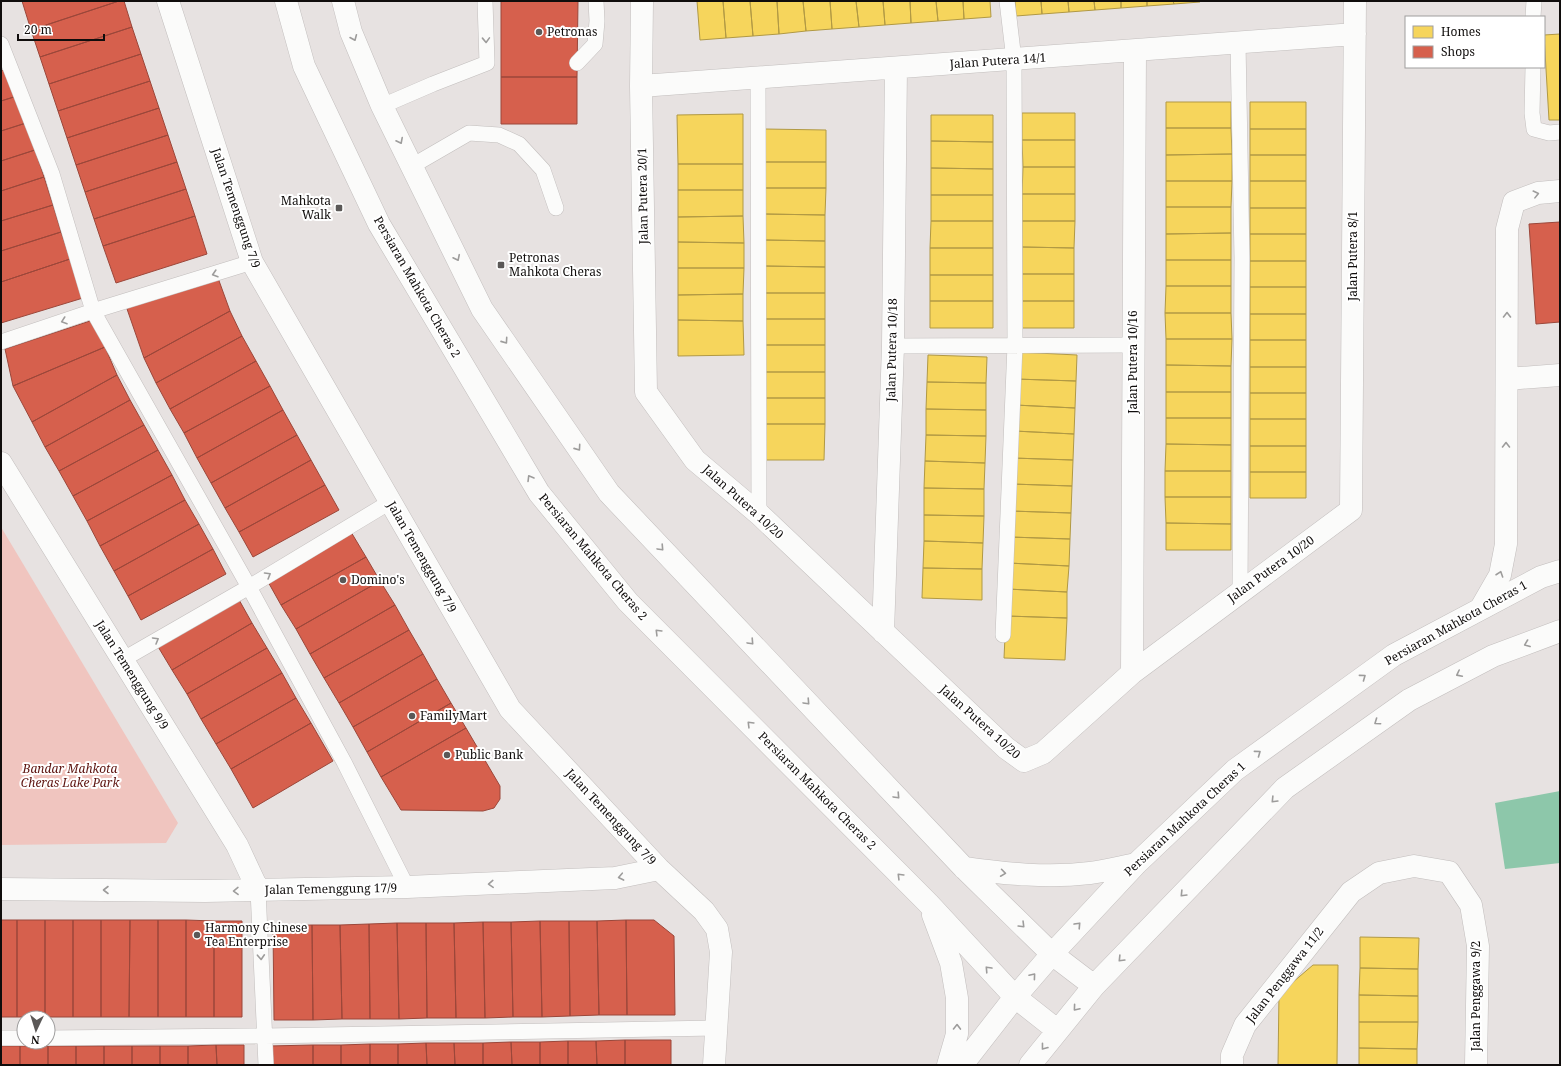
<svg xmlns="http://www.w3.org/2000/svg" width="1561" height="1066" viewBox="0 0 1561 1066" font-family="'Noto Serif',serif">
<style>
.green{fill:#f0c5bf}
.water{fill:#8dc7aa}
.homes{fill:#f6d55c;stroke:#b19944}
.shops{fill:#d6604d;stroke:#9b473a}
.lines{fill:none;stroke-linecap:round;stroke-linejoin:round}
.lane-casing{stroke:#c2bebd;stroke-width:16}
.street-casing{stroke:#c2bebd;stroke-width:23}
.secondary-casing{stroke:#c2bebd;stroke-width:23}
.lane{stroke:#fbfbfa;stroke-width:15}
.street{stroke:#fbfbfa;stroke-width:22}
.secondary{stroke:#fbfbfa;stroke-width:22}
.oneway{stroke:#9d9c9b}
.poi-dot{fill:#5b5857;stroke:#fff;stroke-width:1.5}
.labels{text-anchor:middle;stroke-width:4;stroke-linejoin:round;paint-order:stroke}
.poi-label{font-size:12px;fill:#100d0c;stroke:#fff;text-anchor:start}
.street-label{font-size:12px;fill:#100d0c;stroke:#fff}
.park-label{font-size:12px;font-style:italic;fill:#5d130f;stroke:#fff}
</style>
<rect width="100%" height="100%" fill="#e7e2e1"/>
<!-- green -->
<path class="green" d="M1,527L178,823L166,843L1,845Z"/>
<!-- water -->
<path class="water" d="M1560,791V863L1505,869L1495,803Z"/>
<!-- homes -->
<path class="homes" d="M697,1H723L726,38L700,40Z
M723,1H750L753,36L726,38Z
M750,1H777L779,34L753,36Z
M777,1H803L806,31L779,34Z
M803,1H830L832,29L806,31Z
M830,1H856L859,27L832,29Z
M856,1H883L885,25L859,27Z
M883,1H910L911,23L885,25Z
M910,1H936L938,21L911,23Z
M936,1H963L964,19L938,21Z
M963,1H990L991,17L964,19Z
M1015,1H1041L1042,14L1016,16Z
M1041,1H1068L1069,12L1042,14Z
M1068,1H1094L1095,10L1069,12Z
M1094,1H1121V8L1095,10Z
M1121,1H1147V6L1121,8Z
M1147,1H1173L1174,4L1147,6Z
M1173,1H1200V2L1174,4Z
M1560,34V120H1549L1544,35Z
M1166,102H1231V128H1166Z
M1250,102H1306V129H1250Z
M1022,113H1075V140H1022Z
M743,114V164H678L677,115Z
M931,115H993V142L931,141Z
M1166,128H1231L1232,154L1166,155Z
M765,129L826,130V162H764Z
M1250,129H1306V155H1250Z
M1022,140H1075V167H1023Z
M931,141L993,142V169L931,168Z
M1232,154V181H1166V155Z
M1250,155H1306V181H1250Z
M764,162H826V188H765Z
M678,164H743V190H678Z
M1023,167H1075V194H1022Z
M931,168L993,169V195H931Z
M1166,181H1232L1231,207H1166Z
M1250,181H1306V208H1250Z
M765,188H826L825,215L764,214Z
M678,190H743V216L678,217Z
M1022,194H1075V221H1022Z
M931,195H993V221H931Z
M1166,207H1231V233L1166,234Z
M1250,208H1306V234H1250Z
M764,214L825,215V241L764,240Z
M743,216L744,243L678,242V217Z
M931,221H993V248H930Z
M1022,221H1075L1074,248L1022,247Z
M1231,233V260H1166V234Z
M1250,234H1306V261H1250Z
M764,240L825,241V267L764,266Z
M678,242L744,243V268H678Z
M1022,247L1074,248V274H1022Z
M930,248H993V275H930Z
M1166,260H1231V286H1166Z
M1250,261H1306V287H1250Z
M764,266L825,267V293H764Z
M678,268H744L743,294L678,295Z
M1022,274H1074V301H1022Z
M930,275H993V301H930Z
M1166,286H1231V313H1165Z
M1250,287H1306V314H1250Z
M764,293H825V319H764Z
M743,294V321L678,320V295Z
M930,301H993V328H930Z
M1022,301H1074V328H1022Z
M1165,313H1231L1232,339H1166Z
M1250,314H1306V340H1250Z
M764,319H825V345H764Z
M678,320L743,321L744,355L678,356Z
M1166,339H1232L1231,366L1166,365Z
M1250,340H1306V367H1250Z
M764,345H825V372H764Z
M1017,352L1077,355L1076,381L1015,379Z
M928,355L987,357L986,383L927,382Z
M1166,365L1231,366V392H1166Z
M1250,367H1306V393H1250Z
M764,372H825V398H764Z
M1015,379L1076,381L1075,408L1015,405Z
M927,382L986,383V410L926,409Z
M1166,392H1231V418H1166Z
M1250,393H1306V419H1250Z
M764,398H825V424H763Z
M1015,405L1075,408L1074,434L1014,431Z
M926,409L986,410V436L926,435Z
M1166,418H1231V445L1166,444Z
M1250,419H1306V446H1250Z
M763,424H825L824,460H764Z
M1014,431L1074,434L1073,460L1012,458Z
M926,435L986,436L985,463L925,461Z
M1166,444L1231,445V471H1165Z
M1250,446H1306V472H1250Z
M1012,458L1073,460L1072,486L1011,484Z
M925,461L985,463L984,489L924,488Z
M1165,471H1231V497H1165Z
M1250,472H1306V498H1250Z
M1011,484L1072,486L1071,513L1010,511Z
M924,488L984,489V516L924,515Z
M1165,497H1231V524L1166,523Z
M1010,511L1071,513L1070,539L1009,537Z
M924,515L984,516L983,543L924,541Z
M1166,523L1231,524V550H1166Z
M1009,537L1070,539L1069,566L1008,563Z
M924,541L983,543L982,569L923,568Z
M1008,563L1069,566L1067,592L1007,589Z
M923,568L982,569V600L922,598Z
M1007,589L1067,592V618L1006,616Z
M1006,616L1067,618L1065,660L1004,658Z
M1360,937L1419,938L1418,969L1360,968Z
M1313,965H1338L1337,1065H1278L1279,994Z
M1360,968L1418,969V996L1359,995Z
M1359,995L1418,996V1022H1359Z
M1359,1022H1418L1417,1049L1359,1048Z
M1359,1048L1417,1049V1065H1359Z"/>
<!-- shops -->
<path class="shops" d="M22,1H119L31,30Z
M119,1H124L132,27L40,57L31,30Z
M501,1H578L577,77H501Z
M132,27L141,54L49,84L40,57Z
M141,54L150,81L58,111L49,84Z
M8,68L17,96L1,101V71Z
M501,77H577V124H501Z
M150,81L159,108L67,138L58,111Z
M17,96L26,123L1,131V101Z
M159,108L168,135L76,165L67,138Z
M26,123L35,150L1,161V131Z
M168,135L177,162L85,192L76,165Z
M35,150L44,177L1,191V161Z
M177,162L186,189L94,219L85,192Z
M44,177L53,205L1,221V191Z
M186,189L195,216L103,246L94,219Z
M53,205L61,232L1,251V221Z
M195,216L207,254L116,283L103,246Z
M1560,222V322L1536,324L1529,224Z
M61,232L70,259L1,282V251Z
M70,259L83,298L1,323V282Z
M218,278L230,311L144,358L126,306Z
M230,311L242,336L156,383L144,358Z
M96,319L105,347L13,386L5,349Z
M242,336L256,361L170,409L156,383Z
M105,347L117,375L32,422L13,386Z
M256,361L270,386L184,433L170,409Z
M117,375L130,400L45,447L32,422Z
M270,386L283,410L197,458L184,433Z
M130,400L144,425L59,471L45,447Z
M283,410L297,435L211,483L197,458Z
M144,425L158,450L73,496L59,471Z
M297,435L311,460L225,508L211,483Z
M158,450L172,475L87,521L73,496Z
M311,460L325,485L239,532L225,508Z
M172,475L185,500L100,546L87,521Z
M325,485L339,510L253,557L239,532Z
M185,500L199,524L114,571L100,546Z
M199,524L213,549L128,596L114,571Z
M351,532L366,557L281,605L267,580Z
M213,549L226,574L141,620L128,596Z
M366,557L380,581L296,629L281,605Z
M380,581L395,605L310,654L296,629Z
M238,598L252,623L172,670L157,645Z
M395,605L409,630L324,678L310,654Z
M252,623L267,648L187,694L172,670Z
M409,630L423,654L339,703L324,678Z
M267,648L282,673L201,719L187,694Z
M423,654L437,679L353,727L339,703Z
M282,673L296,698L216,744L201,719Z
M437,679L451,703L367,752L353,727Z
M296,698L311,723L231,769L216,744Z
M451,703L466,728L381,777L367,752Z
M311,723L333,761L253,808L231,769Z
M466,728L500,786V799L494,808L483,811L401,810L381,777Z
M1,920H17V1017H1Z
M17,920H45V1017H17Z
M45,920H73V1017H45Z
M73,920H101V1017H73Z
M101,920H130L129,1017H101Z
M130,920H158V1017H129Z
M158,920H186V1017H158Z
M186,920L214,921V1017H186Z
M626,920H654L674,936L675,1015H627Z
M626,920L627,1015H599L597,921Z
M214,921H242V1017H214Z
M540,921L542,1017H513L511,922Z
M540,921H569L570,1016L542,1017Z
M569,921H597L599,1015L570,1016Z
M483,922L485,1018H456L454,923Z
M483,922H511L513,1017L485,1018Z
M397,923L399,1019H370L369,924Z
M397,923H426L427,1018L399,1019Z
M426,923H454L456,1018H427Z
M369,924L370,1019H342L340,925Z
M312,925L313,1020H274L273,926Z
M312,925H340L342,1019L313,1020Z
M625,1040H671V1065H625Z
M625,1040V1065H597L596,1041Z
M568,1041V1065H540V1042Z
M568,1041H596L597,1065H568Z
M511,1042L512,1065H483V1043Z
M511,1042H540V1065H512Z
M426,1043L427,1065H398V1044Z
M426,1043H454L455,1065H427Z
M454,1043H483V1065H455Z
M370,1044V1065H341V1045Z
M370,1044H398V1065H370Z
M216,1045H244V1065H217Z
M216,1045L217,1065H188V1046Z
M313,1045V1065H269V1046Z
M313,1045H341V1065H313Z
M1,1046H20V1065H1Z
M20,1046H48V1065H20Z
M48,1046H76V1065H48Z
M76,1046H104V1065H76Z
M104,1046H132V1065H104Z
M132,1046H160V1065H132Z
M160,1046H188V1065H160Z"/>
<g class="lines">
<defs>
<path id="lane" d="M1533,17L1534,1
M1238,43L1242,258L1240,591
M1,44L52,174L93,311L249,587L344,762L407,887
M577,63L595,44L597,21L596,1
M1533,67L1532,113L1534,129L1549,133L1560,132
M758,78L759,514
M382,106L433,84L487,63L485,1
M412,166L469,133L499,135L519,144L543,170L556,208
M1,342L93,311L252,262
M893,346L1134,345
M1003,635L1015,345L1014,60L1007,1
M122,660L249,587L390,502
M258,890L266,1065
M1,1038H24
M48,1038L265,1036L716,1028"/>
<path id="street" d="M168,1L252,262L510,709L659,869L704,911L717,929L721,952L714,1065
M642,1L641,86L646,392L695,460L759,514L1006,748L1024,761L1043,753L1132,673L1351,510L1355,1
M641,86L1355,34
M1507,379L1560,375
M1,463L237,845L258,890
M1481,608L1500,575L1506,544L1507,229L1514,202L1538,193L1560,191
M883,632L893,346L896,68
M1132,673L1135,51
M1,889L205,891L407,887L615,878L659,869
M1232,1065V1055L1245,1025L1351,892L1379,873L1414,866L1449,872L1471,905L1478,946L1476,1065"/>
<path id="secondary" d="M286,1L304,66L379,224L539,493L628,602L928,903L1015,997L1057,1030
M343,1L351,32L382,106L482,309L609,493L964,868L1052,954L1094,986
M964,868C1007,874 1048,878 1090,873C1105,871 1121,867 1136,864
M933,915L951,963L957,998V1034L948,1065
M962,1065L1015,997L1052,954L1136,864L1235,770L1394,655L1541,577L1560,571
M1030,1065L1094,986L1285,788L1409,700L1493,656L1560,631"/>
</defs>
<!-- lane casing -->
<use href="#lane" class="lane-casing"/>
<!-- street casing -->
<use href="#street" class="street-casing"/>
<!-- secondary casing -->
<use href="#secondary" class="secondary-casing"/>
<!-- lane -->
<use href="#lane" class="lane"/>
<!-- street -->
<use href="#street" class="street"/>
<!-- secondary -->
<use href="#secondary" class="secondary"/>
</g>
<!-- one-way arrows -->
<defs><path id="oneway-chevron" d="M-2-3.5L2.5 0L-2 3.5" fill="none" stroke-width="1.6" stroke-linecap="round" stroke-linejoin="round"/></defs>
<g class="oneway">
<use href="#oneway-chevron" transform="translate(354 38) rotate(67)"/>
<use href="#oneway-chevron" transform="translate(486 40) rotate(88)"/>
<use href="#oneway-chevron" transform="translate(400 141) rotate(63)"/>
<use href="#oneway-chevron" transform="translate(1536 194) rotate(-14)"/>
<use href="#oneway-chevron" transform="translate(457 258) rotate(64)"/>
<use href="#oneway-chevron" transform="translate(215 274) rotate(163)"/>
<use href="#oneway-chevron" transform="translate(1507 315) rotate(-90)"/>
<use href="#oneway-chevron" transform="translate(64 321) rotate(161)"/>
<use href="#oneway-chevron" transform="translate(505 341) rotate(55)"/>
<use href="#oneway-chevron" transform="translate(1506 445) rotate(-90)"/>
<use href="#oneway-chevron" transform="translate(578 448) rotate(55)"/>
<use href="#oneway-chevron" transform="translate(530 478) rotate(-121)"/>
<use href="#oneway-chevron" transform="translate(661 548) rotate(47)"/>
<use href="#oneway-chevron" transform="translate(1500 574) rotate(-71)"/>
<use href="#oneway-chevron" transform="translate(268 575) rotate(-31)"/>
<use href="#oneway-chevron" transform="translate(658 632) rotate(-135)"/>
<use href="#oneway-chevron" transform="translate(156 640) rotate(-30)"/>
<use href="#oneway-chevron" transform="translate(751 642) rotate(47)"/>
<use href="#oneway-chevron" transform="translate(1527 644) rotate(159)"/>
<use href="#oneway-chevron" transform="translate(1459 674) rotate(153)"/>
<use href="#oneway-chevron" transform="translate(1363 677) rotate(-36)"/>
<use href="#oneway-chevron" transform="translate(807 702) rotate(47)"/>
<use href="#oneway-chevron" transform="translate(1377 722) rotate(145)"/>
<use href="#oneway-chevron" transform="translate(750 724) rotate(-135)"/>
<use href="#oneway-chevron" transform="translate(1258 753) rotate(-36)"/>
<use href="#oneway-chevron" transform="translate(897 796) rotate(47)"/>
<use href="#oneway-chevron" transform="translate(1274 800) rotate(134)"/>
<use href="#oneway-chevron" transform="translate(1003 873) rotate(8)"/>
<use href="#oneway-chevron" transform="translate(900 876) rotate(-135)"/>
<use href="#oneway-chevron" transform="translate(621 877) rotate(169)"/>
<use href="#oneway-chevron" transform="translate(491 884) rotate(177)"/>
<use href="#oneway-chevron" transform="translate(106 890) rotate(-180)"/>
<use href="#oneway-chevron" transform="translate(236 891) rotate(179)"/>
<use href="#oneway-chevron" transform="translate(1183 894) rotate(134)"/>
<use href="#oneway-chevron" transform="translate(1022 925) rotate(45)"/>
<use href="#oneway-chevron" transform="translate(1078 925) rotate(-47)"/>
<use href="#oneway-chevron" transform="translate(261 957) rotate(87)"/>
<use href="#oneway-chevron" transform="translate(1121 959) rotate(134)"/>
<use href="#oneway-chevron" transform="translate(988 969) rotate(-133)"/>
<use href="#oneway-chevron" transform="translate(1033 976) rotate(-50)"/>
<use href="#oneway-chevron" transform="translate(1076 1008) rotate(130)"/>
<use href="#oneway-chevron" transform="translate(957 1027) rotate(-89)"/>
<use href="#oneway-chevron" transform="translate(1044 1047) rotate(128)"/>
</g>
<!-- markers -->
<g class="poi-dot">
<circle cx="539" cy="32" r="4"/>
<rect x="335" y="204" width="8" height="8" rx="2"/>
<rect x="497" y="261" width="8" height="8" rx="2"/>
<circle cx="343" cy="580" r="4"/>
<circle cx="412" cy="716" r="4"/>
<circle cx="447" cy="755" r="4"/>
<circle cx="197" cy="935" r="4"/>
</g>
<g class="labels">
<!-- poi labels -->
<g class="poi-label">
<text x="547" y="36">Petronas</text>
<text x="331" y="205" text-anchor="end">Mahkota<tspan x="331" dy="14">Walk</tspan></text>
<text x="509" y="262">Petronas<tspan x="509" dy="14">Mahkota Cheras</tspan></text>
<text x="351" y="584">Domino's</text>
<text x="420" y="720">FamilyMart</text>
<text x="455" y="759">Public Bank</text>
<text x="205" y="932">Harmony Chinese<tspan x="205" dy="14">Tea Enterprise</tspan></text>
</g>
<!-- street labels -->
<g class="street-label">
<text transform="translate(998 61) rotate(-4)" y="4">Jalan Putera 14/1</text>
<text transform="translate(643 196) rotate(-91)" y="4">Jalan Putera 20/1</text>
<text transform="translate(236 208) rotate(71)" y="4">Jalan Temenggung 7/9</text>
<text transform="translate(1353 256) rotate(-90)" y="4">Jalan Putera 8/1</text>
<text transform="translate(417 287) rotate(60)" y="4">Persiaran Mahkota Cheras 2</text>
<text transform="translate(892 350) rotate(-89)" y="4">Jalan Putera 10/18</text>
<text transform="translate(1133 362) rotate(-90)" y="4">Jalan Putera 10/16</text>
<text transform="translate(743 502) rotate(42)" y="4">Jalan Putera 10/20</text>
<text transform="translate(422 557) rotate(60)" y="4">Jalan Temenggung 7/9</text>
<text transform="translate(593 557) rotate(50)" y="4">Persiaran Mahkota Cheras 2</text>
<text transform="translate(1271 569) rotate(-36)" y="4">Jalan Putera 10/20</text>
<text transform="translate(1456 623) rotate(-29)" y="4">Persiaran Mahkota Cheras 1</text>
<text transform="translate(132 675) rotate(58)" y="4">Jalan Temenggung 9/9</text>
<text transform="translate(980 722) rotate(42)" y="4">Jalan Putera 10/20</text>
<text transform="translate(817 791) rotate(45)" y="4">Persiaran Mahkota Cheras 2</text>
<text transform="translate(611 817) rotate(47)" y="4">Jalan Temenggung 7/9</text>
<text transform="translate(1185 819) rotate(-43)" y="4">Persiaran Mahkota Cheras 1</text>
<text transform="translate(331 889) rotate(-1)" y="4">Jalan Temenggung 17/9</text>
<text transform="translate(1285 975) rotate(-52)" y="4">Jalan Penggawa 11/2</text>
<text transform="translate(1476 996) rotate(-90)" y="4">Jalan Penggawa 9/2</text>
</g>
<!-- park labels -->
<g class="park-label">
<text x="70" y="773">Bandar Mahkota<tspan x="70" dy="14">Cheras Lake Park</tspan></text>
</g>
</g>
<!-- border -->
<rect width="1561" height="1066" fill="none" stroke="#100d0c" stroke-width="4"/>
<!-- legend -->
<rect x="1405" y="16" width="140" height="52" fill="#ffffff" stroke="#9f9e9e"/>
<rect x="1413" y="26" width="20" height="12" fill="#f6d55c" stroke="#9f9e9e"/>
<text x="1441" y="36" font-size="12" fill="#100d0c">Homes</text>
<rect x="1413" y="46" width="20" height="12" fill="#d6604d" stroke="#9f9e9e"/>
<text x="1441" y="56" font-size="12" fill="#100d0c">Shops</text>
<!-- north arrow -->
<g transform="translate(36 1030) rotate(184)"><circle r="19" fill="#ffffff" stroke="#9f9e9e"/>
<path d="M0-3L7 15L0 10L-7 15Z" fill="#5b5857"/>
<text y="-6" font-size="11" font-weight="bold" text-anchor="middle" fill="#100d0c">N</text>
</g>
<!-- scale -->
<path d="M18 34v6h86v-6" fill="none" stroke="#100d0c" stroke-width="2"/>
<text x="24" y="34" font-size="12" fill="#100d0c" stroke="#ffffff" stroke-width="3" paint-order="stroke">20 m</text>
</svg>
